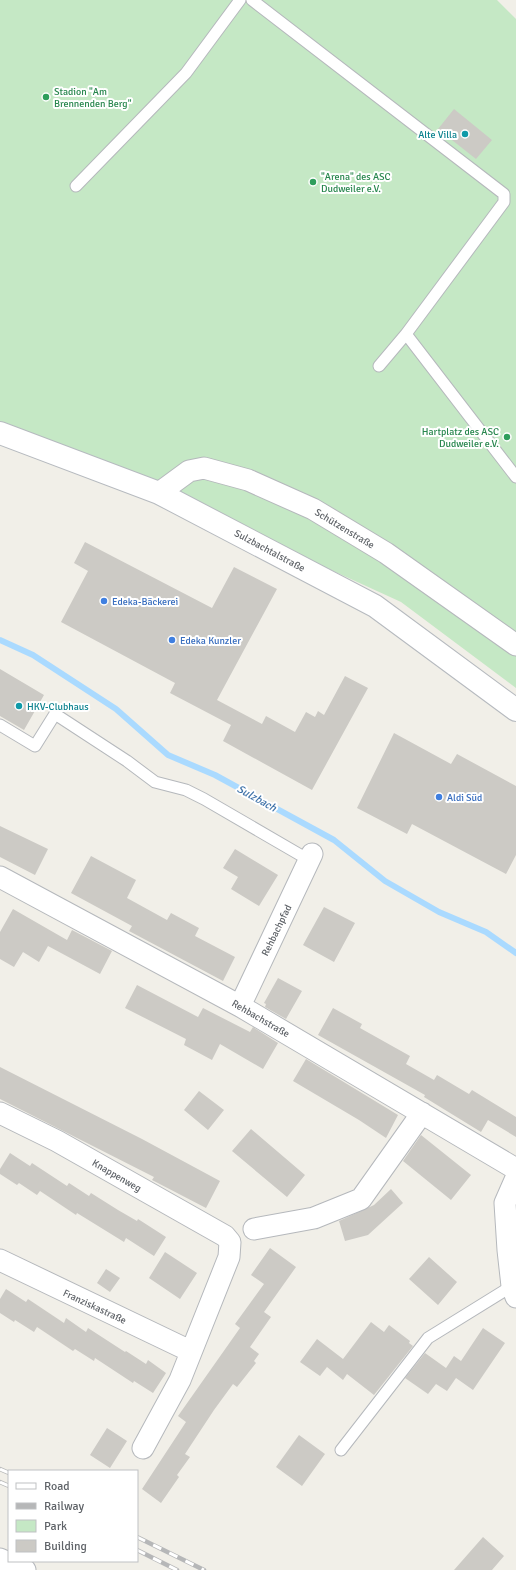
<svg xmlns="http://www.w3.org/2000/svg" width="516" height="1570" viewBox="0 0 516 1570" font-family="Signika,sans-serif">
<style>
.green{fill:#c5e8c5}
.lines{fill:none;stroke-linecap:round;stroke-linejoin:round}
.stream{stroke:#aadaff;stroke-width:6}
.building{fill:#cccac5}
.lane-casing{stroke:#b5b8bc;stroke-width:13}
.street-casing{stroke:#b5b8bc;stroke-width:23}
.secondary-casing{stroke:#b6babf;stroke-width:24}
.lane{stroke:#fff;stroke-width:11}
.street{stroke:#fff;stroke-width:21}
.secondary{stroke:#fff;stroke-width:22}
.rail-casing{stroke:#b6b7b8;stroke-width:4.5}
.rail{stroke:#fff;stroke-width:3;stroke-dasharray:9;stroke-linecap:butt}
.leisure-dot{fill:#2e9e5b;stroke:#fff;stroke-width:1.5}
.culture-dot{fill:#0f9aa8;stroke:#fff;stroke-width:1.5}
.shop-dot{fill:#3f7fe0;stroke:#fff;stroke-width:1.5}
.labels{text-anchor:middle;stroke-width:4;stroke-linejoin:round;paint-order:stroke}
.leisure-label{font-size:10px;fill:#27864d;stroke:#fff;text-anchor:start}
.culture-label{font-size:10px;fill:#0d838f;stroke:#fff;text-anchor:end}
.street-label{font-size:10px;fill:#5f6368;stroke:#fff}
.shop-label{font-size:10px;fill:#366cbe;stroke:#fff;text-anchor:start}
.water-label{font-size:11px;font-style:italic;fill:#4174aa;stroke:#fff}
</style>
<rect width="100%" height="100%" fill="#f1efe8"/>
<!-- green -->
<path class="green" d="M0,0H497L516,19V688L401,602L78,454L0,422Z"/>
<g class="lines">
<!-- stream -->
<path class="stream" d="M0,640L33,655L116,709L168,755L215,775L334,840L385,881L439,912L486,932L516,953"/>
</g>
<!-- building -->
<path class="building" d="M454,109L492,140L476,159L438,129Z
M85,542L212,608L234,567L277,589L217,700L262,724L266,716L295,732L306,712L315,717L318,711L324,715L345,676L368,688L312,790L223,741L231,725L170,693L175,683L61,622L88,571L74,563Z
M0,669L44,695L24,730L0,716Z
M394,733L451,764L457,754L516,786V855L506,874L412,824L407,834L357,808Z
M0,826L48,849L35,875L0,857Z
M235,849L278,875L259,906L231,889L238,877L223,868Z
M91,856L136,880L127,898L167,920L171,913L199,928L195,936L235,957L223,981L129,931L132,926L71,893Z
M324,907L355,923L334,962L303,945Z
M13,909L67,940L72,930L112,951L100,974L48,946L39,962L23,952L14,967L0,959V932Z
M278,978L302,991L286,1019L265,1007L266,1004L264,1003Z
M137,985L198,1017L203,1008L250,1032L253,1027L278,1043L263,1069L220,1044L212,1060L184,1045L186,1039L125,1008Z
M333,1008L362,1024L360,1028L410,1056L406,1064L434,1080L437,1075L469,1094L472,1090L516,1117V1137L488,1120L481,1132L424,1097L425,1095L318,1035Z
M306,1059L398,1115L386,1138L359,1120L293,1081Z
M0,1067L142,1139L220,1181L206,1208L152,1180L154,1177L0,1099Z
M199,1091L224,1110L208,1130L184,1110Z
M251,1129L305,1175L287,1197L232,1151Z
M421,1135L471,1175L451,1200L403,1161Z
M10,1153L30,1166L32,1163L67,1186L69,1183L89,1196L91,1193L118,1210L137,1221L138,1219L166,1237L154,1256L126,1238L124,1242L77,1213L76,1215L40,1191L37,1195L19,1183L17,1185L0,1174V1169Z
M391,1189L403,1203L368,1235L345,1241L339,1221L374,1205Z
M270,1248L296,1267L264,1312L271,1317L250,1347L259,1354L254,1361L256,1363L237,1387L233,1384L214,1410L185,1454L190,1457L177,1475L179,1477L161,1503L142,1489L186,1422L178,1416L240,1328L235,1324L264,1284L251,1275Z
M165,1252L197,1273L180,1299L149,1278Z
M429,1257L457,1282L438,1305L409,1279Z
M106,1269L120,1278L110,1292L97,1283Z
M6,1289L26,1302L28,1299L64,1323L66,1318L86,1332L88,1328L125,1352L126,1351L146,1364L148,1360L166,1373L153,1393L134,1381L133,1383L95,1358L94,1361L75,1349L73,1351L37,1327L34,1332L15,1320L14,1322L0,1313V1299Z
M371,1322L384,1332L389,1325L410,1341L409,1343L413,1346L374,1395L347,1374L343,1380L327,1367L320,1376L300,1362L317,1339L343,1359Z
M483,1328L505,1343L473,1390L456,1378L447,1391L436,1384L428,1394L405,1378L425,1353L446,1368L454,1356L461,1361Z
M107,1428L127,1441L110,1468L90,1455Z
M299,1435L325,1454L302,1486L276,1467Z
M483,1537L504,1556L492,1570H454Z"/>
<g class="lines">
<defs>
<path id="lane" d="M252,0L504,194V202L406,334L379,366
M76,186L186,73L240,0
M406,334L516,477
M0,725L35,746L55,714L127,761L155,782L186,790L204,799L309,860
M341,1450L428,1338L512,1286"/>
<path id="street" d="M159,493L189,471L204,468L248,480L313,509L386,553L516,645
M0,877L240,1006L516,1169
M240,1006L312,854
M0,1113L57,1141L225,1236L230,1242L229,1257L180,1380L143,1448
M516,1178L505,1203L508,1250L512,1286L516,1297
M254,1229L314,1218L361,1199L422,1113
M0,1260L190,1351
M0,1559L25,1570"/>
<path id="secondary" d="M0,433L159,493L375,606L516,710"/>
</defs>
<!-- lane casing -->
<use href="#lane" class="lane-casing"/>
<!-- street casing -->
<use href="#street" class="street-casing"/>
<!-- secondary casing -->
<use href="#secondary" class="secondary-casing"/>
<!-- lane -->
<use href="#lane" class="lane"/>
<!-- street -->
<use href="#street" class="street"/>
<!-- secondary -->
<use href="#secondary" class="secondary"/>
<defs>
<path id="rail" d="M0,1469L9,1473
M0,1482L9,1486
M137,1537L204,1570
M137,1550L177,1570"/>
</defs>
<!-- rail casing -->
<use href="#rail" class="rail-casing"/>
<!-- rail -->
<use href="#rail" class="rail"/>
</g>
<!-- markers -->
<g class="leisure-dot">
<circle cx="46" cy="97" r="4"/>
<circle cx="313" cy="182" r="4"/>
<circle cx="507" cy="437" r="4"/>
</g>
<g class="culture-dot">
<circle cx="465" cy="134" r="4"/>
<circle cx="19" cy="706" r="4"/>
</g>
<g class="shop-dot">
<circle cx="104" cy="601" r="4"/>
<circle cx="172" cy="640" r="4"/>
<circle cx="439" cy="797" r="4"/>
</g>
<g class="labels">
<!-- leisure labels -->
<g class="leisure-label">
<text x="54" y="95">Stadion "Am<tspan x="54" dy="12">Brennenden Berg"</tspan></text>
<text x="321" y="180">"Arena" des ASC<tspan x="321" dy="12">Dudweiler e.V.</tspan></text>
<text x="499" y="435" text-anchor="end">Hartplatz des ASC<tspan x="499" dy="12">Dudweiler e.V.</tspan></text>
</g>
<!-- culture labels -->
<g class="culture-label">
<text x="457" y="138">Alte Villa</text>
<text x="27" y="710" text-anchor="start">HKV-Clubhaus</text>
</g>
<!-- street labels -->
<g class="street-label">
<text transform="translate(345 528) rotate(31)" y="4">Schützenstraße</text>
<text transform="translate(270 550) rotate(28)" y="4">Sulzbachtalstraße</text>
<text transform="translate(276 930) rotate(-64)" y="4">Rehbachpfad</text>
<text transform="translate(261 1018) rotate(30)" y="4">Rehbachstraße</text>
<text transform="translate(117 1175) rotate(30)" y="4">Knappenweg</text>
<text transform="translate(95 1306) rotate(25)" y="4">Franziskastraße</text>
</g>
<!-- shop labels -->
<g class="shop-label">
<text x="112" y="605">Edeka-Bäckerei</text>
<text x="180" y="644">Edeka Kunzler</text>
<text x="447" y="801">Aldi Süd</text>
</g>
<!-- water labels -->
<g class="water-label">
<text transform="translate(257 798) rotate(29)" y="4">Sulzbach</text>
</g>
</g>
<!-- legend -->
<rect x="8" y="1470" width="130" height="92" fill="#ffffff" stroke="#bfc1c3"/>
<rect x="16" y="1483" width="20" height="6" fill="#ffffff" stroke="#bfc1c3"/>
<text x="44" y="1490" font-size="12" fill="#5f6368">Road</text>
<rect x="16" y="1503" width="20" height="6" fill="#b6b7b8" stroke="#bfc1c3"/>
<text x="44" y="1510" font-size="12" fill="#5f6368">Railway</text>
<rect x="16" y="1520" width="20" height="12" fill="#c5e8c5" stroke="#bfc1c3"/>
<text x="44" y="1530" font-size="12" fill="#5f6368">Park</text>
<rect x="16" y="1540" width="20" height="12" fill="#cccac5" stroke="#bfc1c3"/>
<text x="44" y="1550" font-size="12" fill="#5f6368">Building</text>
</svg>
